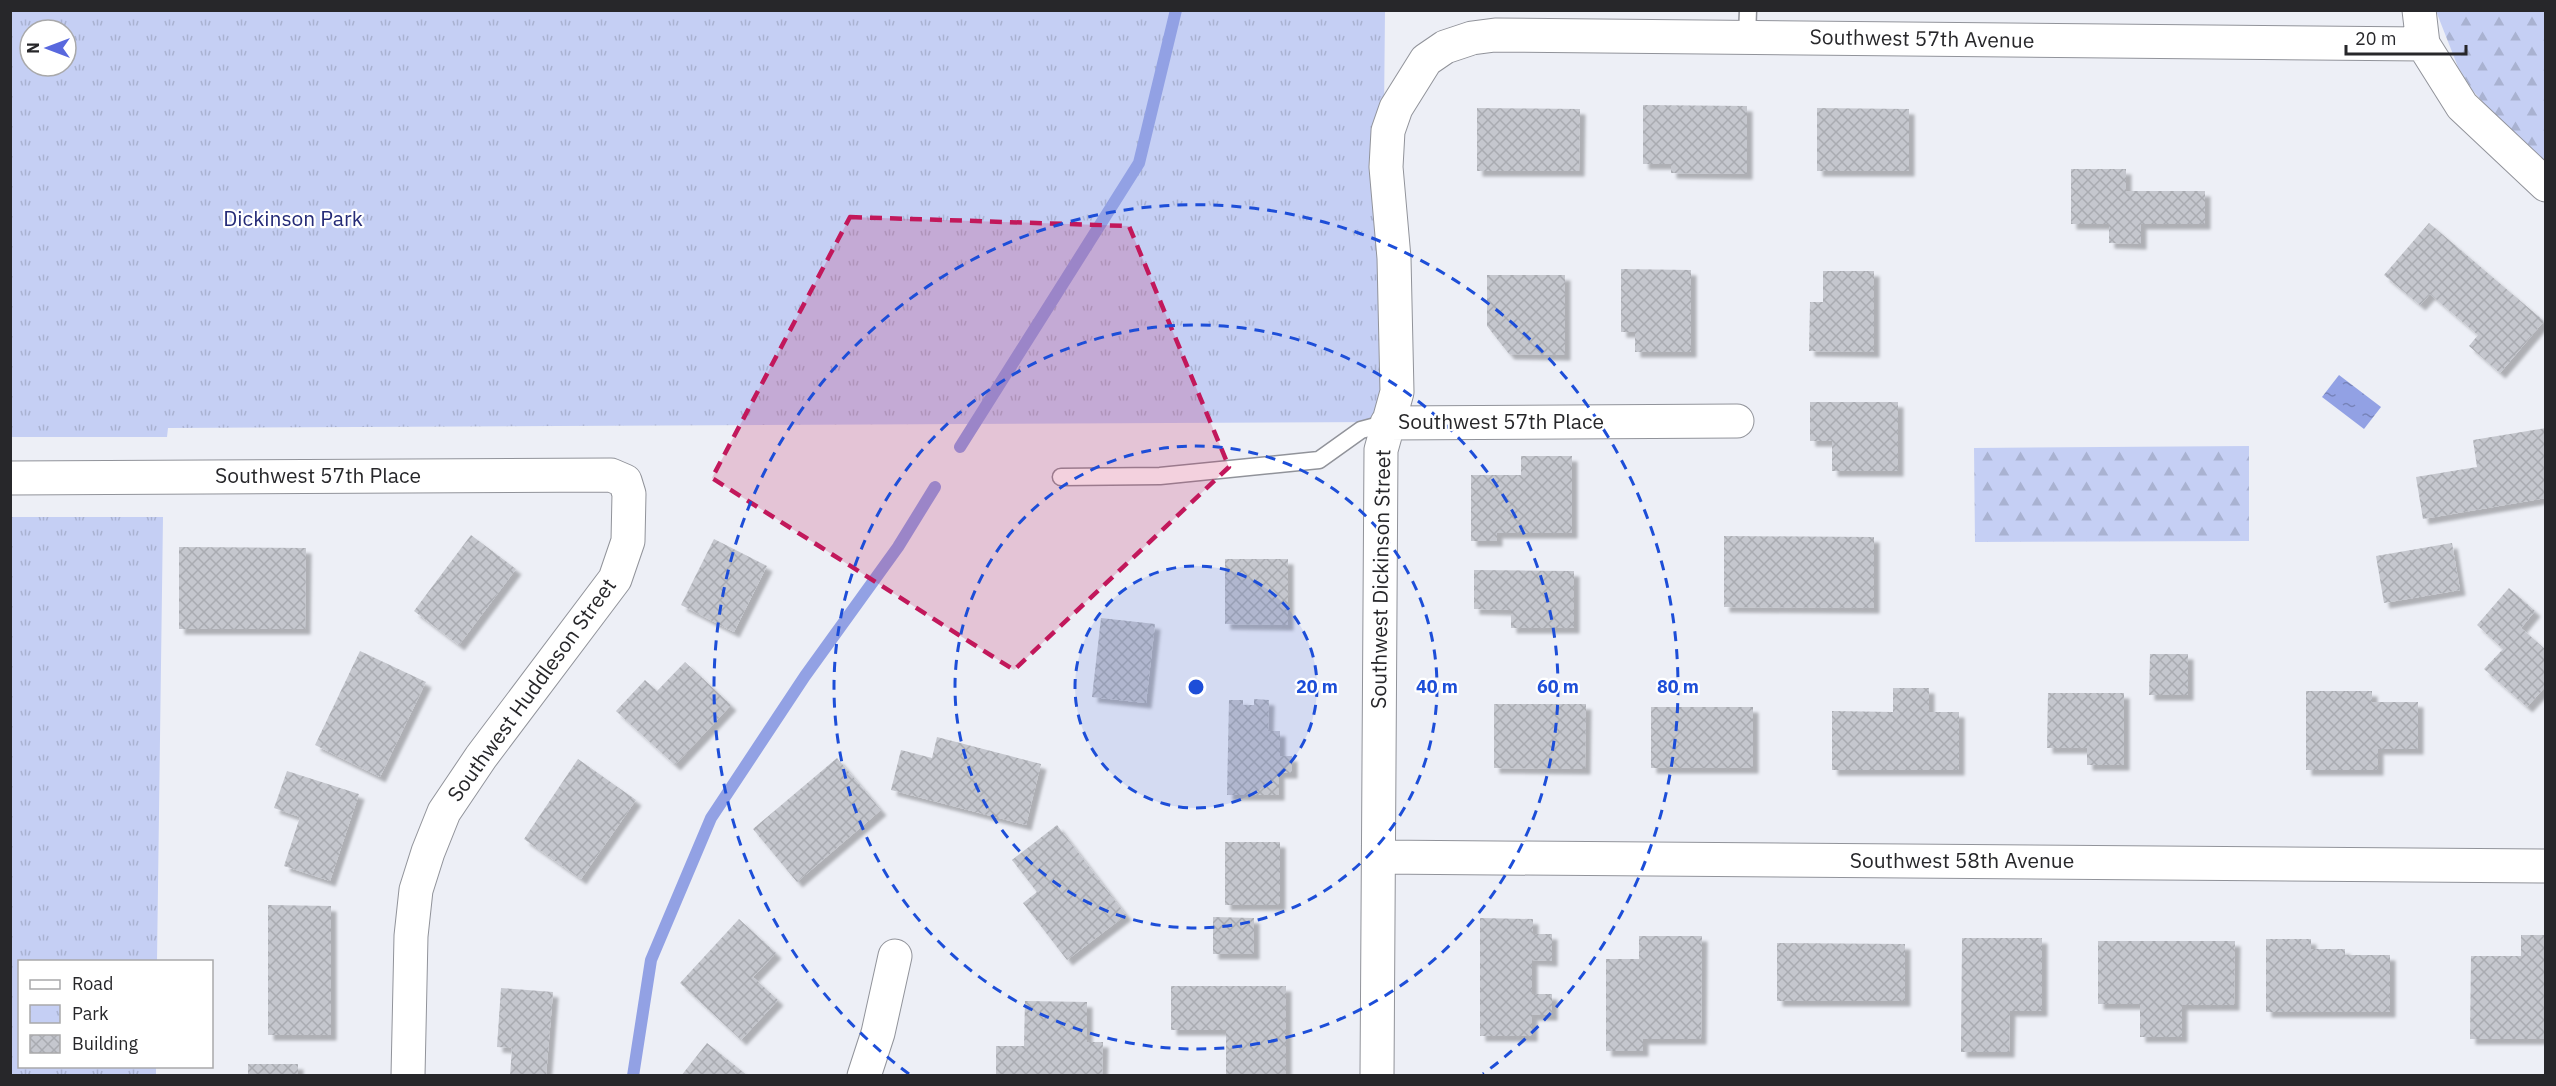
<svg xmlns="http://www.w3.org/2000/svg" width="2556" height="1086" viewBox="0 0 2556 1086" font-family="'IBM Plex Sans',sans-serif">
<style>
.forest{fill:url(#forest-firs)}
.park{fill:url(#park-tufts);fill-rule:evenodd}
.water{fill:url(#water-ripples)}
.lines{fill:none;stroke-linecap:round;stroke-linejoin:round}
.stream{stroke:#92a1e4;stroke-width:12}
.building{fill:url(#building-cross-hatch);filter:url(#shadow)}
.lane-casing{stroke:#91939a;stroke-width:19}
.street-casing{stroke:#91939a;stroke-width:35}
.lane{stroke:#fff;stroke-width:16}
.street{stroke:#fff;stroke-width:33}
.marked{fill:#c2185b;fill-opacity:0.2;stroke:#c2185b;stroke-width:4.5;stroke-dasharray:12 8;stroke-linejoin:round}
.ring{fill:none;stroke:#1d4ed8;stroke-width:3;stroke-dasharray:10 8}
.labels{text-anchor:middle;stroke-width:4.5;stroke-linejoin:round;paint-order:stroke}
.street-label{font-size:21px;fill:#27272a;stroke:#fff}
.park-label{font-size:21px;fill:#252b77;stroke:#fff}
.centre{fill:#1d4ed8;stroke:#fff;stroke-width:3}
.ring-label{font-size:18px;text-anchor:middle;font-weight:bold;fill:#1d4ed8;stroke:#fff;stroke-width:4.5;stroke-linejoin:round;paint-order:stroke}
</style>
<defs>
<pattern id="forest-firs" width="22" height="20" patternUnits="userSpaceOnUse" patternTransform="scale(1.5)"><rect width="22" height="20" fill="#c5cff4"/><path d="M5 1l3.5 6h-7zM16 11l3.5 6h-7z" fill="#a9b2d1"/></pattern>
<pattern id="park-tufts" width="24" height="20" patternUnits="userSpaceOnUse" patternTransform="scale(1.5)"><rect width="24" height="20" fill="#c5cff4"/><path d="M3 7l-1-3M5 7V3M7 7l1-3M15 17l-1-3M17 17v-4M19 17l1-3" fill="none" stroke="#a9b2d1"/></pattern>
<pattern id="water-ripples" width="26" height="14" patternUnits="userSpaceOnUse" patternTransform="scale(1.5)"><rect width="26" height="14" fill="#92a1e4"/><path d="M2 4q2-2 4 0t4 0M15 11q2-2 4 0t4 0" fill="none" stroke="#7783b9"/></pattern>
<pattern id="building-cross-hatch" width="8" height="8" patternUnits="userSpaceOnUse" patternTransform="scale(1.5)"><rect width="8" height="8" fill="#c5c7ce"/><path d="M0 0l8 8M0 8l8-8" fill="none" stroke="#a9abb1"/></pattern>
<filter id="shadow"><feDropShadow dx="5.5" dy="5.5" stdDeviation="1.5" flood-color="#0004"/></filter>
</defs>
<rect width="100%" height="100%" fill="#edeff6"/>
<!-- forest -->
<path class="forest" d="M2436,11H2545V171L2473,91L2458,67Z
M2249,446V541L1975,542L1974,448Z"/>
<!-- park -->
<path class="park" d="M10,11H1385L1381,422L168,428L167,437H11ZM30,30H66V66H30Z
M11,517H163L157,961L20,962V1066L156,1067V1075H11Z"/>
<!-- water -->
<path class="water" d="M2339,375L2381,407L2364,429L2322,397Z"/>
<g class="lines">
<!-- stream -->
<path class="stream" d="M960,447L1139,163L1176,10
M633,1076L651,960L711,818L805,676L898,547L935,487"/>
</g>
<!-- building -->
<path class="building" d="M1643,105L1747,106V174L1671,173V164H1643Z
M1477,108L1580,109L1579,171H1477Z
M1817,108L1909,109V171H1817Z
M2071,169H2126V191H2205V224H2141V244L2109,243V224H2071Z
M2429,223L2544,321L2500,373L2469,346L2478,335L2430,294L2420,305L2384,275Z
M1621,269L1691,270V352H1635V332H1621Z
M1823,271H1874V352L1809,351L1810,302H1823Z
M1487,275H1565V355L1509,354L1487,326Z
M1810,402H1898V471H1832V441H1810Z
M2546,428V498L2423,519L2416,477L2477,467L2473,440Z
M1521,456H1572V533H1497V541H1471V475H1521Z
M471,535L516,569L459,645L414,611Z
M1724,536L1874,537V608L1724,607Z
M714,539L767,566L734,632L681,605Z
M2452,543L2460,590L2384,603L2376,556Z
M179,547L306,548L305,629H179Z
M1225,559H1288V625L1225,624Z
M1474,570L1574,571V628H1511V610L1474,609Z
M2509,588L2535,611L2521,628L2546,650V686L2527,707L2484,669L2503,649L2477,625Z
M1101,618L1155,624L1146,703L1092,697Z
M360,651L426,682L380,777L315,745Z
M2150,654H2188V695H2149Z
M685,662L731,705L675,765L616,711L645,680L657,691Z
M1893,688H1929V712H1959V770H1832V711L1893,712Z
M2306,691H2372V702H2418V749H2378V770H2306Z
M2048,693H2124V765H2087V748H2047Z
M1254,699L1269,700L1268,731H1280V756H1292V773H1279V795H1227L1229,700H1243V705H1254Z
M1494,704H1586L1585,769L1494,768Z
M1651,707H1753V768H1651Z
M937,737L1041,764L1026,825L891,790L901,750L932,758Z
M837,758L881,810L797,882L753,829Z
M578,759L636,800L581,879L524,839Z
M287,771L359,794L330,881L284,866L300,817L274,808Z
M1057,825L1126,915L1067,960L1023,903L1037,892L1012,860Z
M1225,842H1280V905H1225Z
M268,905L331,906V1035H268Z
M1213,917L1254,918V954H1213Z
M1480,918L1533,919V934H1552V961L1532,960V994H1552V1015H1532V1036H1480Z
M739,919L776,953L753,977L778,1000L741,1040L680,983Z
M2521,935H2546V1039H2470L2471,956H2521Z
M1639,936H1702L1701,1039H1643V1051H1606V959H1639Z
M1962,938H2042V1011H2010L2009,1052H1961Z
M2266,939H2311V949H2345V955H2390V1012H2266Z
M2098,941H2235L2234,1005H2182V1037H2140V1004H2098Z
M1777,943L1905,944V1001H1777Z
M1171,986H1286V1076H1226V1030H1171Z
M501,988L553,992L546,1076H510L512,1048L497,1047Z
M1025,1001L1087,1002V1042H1103L1102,1076H996V1046H1024Z
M707,1043L748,1076H681Z
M248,1064H298V1076H248Z"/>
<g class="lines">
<defs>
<path id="lane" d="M1747,37L1748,10
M1061,477L1160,476L1319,460L1361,430L1387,423"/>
<path id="street" d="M2419,10L2423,44L2462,106L2546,185
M1387,423L1737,421
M10,478L611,475L625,481L629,494L628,541L615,579L481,757L444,812L428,852L416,890L411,936L408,1076
M1379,857L2546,866
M864,1076L878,1033L895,956
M1377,1076L1381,450L1397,392L1394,258L1386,167L1388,131L1396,108L1426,60L1445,47L1472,38L1495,35L2423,44"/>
</defs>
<!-- lane casing -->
<use href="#lane" class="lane-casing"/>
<!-- street casing -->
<use href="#street" class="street-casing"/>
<!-- lane -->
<use href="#lane" class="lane"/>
<!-- street -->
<use href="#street" class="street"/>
</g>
<!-- marked area -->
<path class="marked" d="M850,217L1129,226L1229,467L1014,670L712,478Z"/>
<!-- distance rings -->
<circle cx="1196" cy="687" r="121" fill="#1d4ed8" fill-opacity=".12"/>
<g class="ring">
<circle cx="1196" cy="687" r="121"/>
<circle cx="1196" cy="687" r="241"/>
<circle cx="1196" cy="687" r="362"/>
<path d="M909 1074A482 482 0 1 1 1483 1074"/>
</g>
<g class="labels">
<!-- street labels -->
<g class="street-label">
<text transform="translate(1922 39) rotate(1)" y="7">Southwest 57th Avenue</text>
<text x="1501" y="429">Southwest 57th Place</text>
<text x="318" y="483">Southwest 57th Place</text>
<text transform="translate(1381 579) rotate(-89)" y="7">Southwest Dickinson Street</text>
<text transform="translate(532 690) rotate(-54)" y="7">Southwest Huddleson Street</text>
<text x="1962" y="868">Southwest 58th Avenue</text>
</g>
<!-- park labels -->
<g class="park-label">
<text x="293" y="226">Dickinson Park</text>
</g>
</g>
<circle cx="1196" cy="687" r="9" class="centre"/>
<g class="ring-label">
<text x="1317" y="693">20 m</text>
<text x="1437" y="693">40 m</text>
<text x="1558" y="693">60 m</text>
<text x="1678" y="693">80 m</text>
</g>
<!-- border -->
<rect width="2556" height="1086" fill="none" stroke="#27272a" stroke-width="24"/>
<!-- legend -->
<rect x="18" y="960" width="195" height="108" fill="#ffffff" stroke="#a9a9aa" stroke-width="1.5"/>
<rect x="30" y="980" width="30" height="9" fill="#ffffff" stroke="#a9a9aa" stroke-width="1.5"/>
<text x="72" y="990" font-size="18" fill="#27272a">Road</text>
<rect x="30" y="1005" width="30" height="18" fill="url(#park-tufts)" stroke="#a9a9aa" stroke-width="1.5"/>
<text x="72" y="1020" font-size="18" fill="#27272a">Park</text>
<rect x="30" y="1035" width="30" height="18" fill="url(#building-cross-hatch)" stroke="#a9a9aa" stroke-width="1.5"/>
<text x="72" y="1050" font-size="18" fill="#27272a">Building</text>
<!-- north arrow -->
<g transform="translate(48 48) rotate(270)"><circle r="28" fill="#ffffff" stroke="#a9a9aa" stroke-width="1.5"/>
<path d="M0-4.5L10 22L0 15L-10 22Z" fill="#5868de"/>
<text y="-9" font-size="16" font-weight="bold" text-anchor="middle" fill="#27272a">N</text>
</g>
<!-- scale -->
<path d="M2346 45v9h120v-9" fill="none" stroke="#27272a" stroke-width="3"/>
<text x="2355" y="45" font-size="18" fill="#27272a" stroke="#ffffff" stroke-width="4.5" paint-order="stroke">20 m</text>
</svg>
